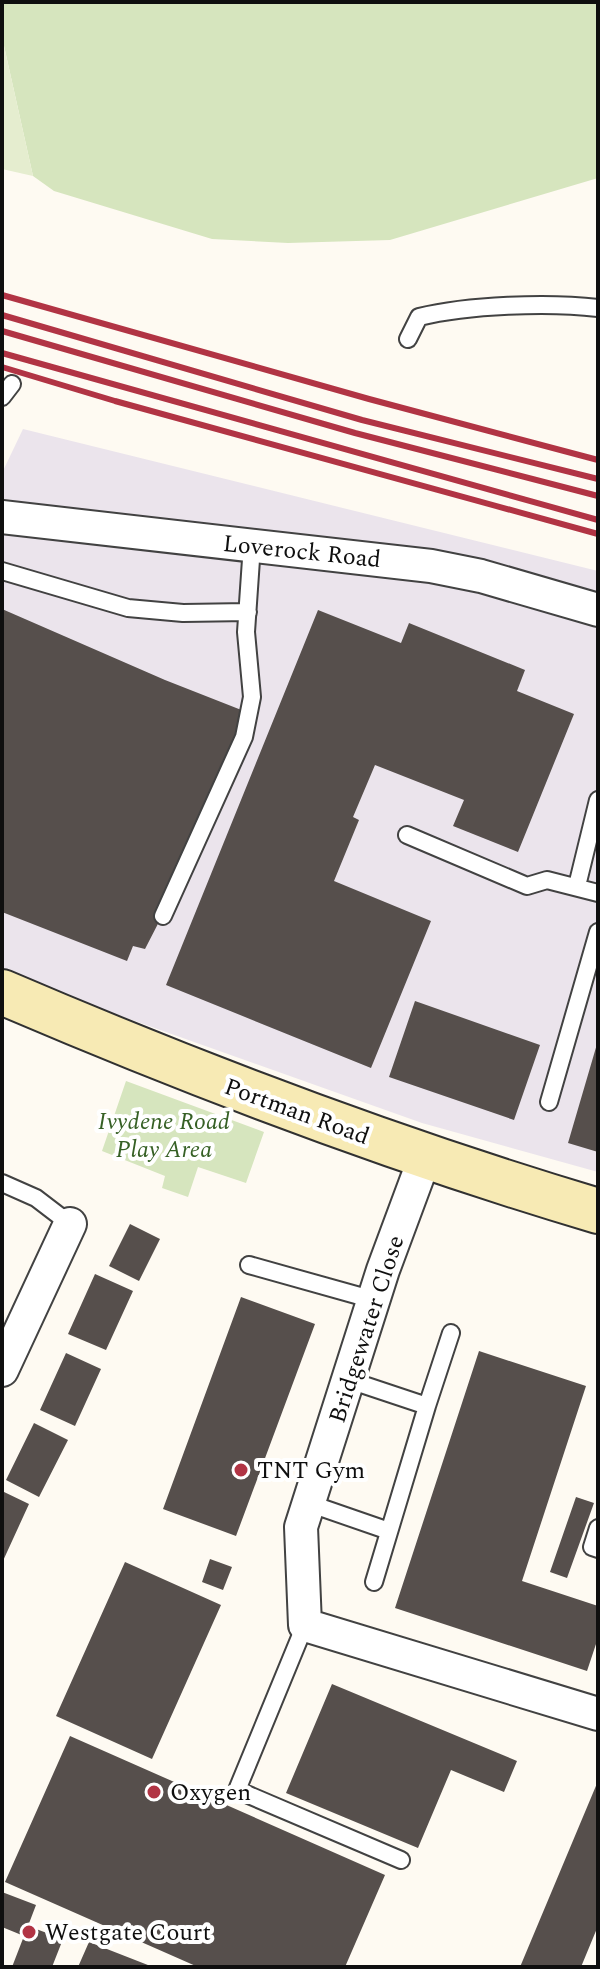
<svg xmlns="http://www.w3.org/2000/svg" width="600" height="1969" viewBox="0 0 600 1969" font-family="Spectral,serif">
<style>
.industrial{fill:#ebe4ec}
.green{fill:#d6e5be}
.pitch{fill:#e5edcf}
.building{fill:#564f4c}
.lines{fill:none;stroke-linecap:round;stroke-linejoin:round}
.lane-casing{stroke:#424242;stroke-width:20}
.street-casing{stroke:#424242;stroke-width:36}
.secondary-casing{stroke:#313131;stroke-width:48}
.lane{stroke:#fff;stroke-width:16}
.street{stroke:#fff;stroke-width:32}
.secondary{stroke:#f7eab4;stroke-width:44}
.rail{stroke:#b13444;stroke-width:6}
.poi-dot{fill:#b13444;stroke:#fff;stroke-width:3}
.labels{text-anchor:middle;stroke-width:8;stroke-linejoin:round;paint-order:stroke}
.street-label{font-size:24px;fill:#0f0f0f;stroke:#fff}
.park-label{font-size:24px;font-style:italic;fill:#366025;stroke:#fff}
.poi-label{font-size:24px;fill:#0f0f0f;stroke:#fff;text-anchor:start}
</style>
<rect width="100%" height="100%" fill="#fefaf2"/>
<!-- industrial -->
<path class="industrial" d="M23,429L598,571V1172L422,1123L28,983L2,969V473Z"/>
<!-- green -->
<path class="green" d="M2,2H598V178L390,240L288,243L212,239L54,191L33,176L2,37Z
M126,1081L264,1132L246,1183L198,1167L188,1197L162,1188L165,1176L102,1151Z"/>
<!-- pitch -->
<path class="pitch" d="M2,37L33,176L2,169Z"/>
<!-- building -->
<path class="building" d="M2,609L165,680L249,713L180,881L145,949L133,946L127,961L2,912Z
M318,610L401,643L409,623L525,670L517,691L574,714L518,852L453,826L464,800L375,765L353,817L359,820L334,881L431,921L371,1068L166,985Z
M415,1001L540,1045L514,1120L389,1077Z
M597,1044L598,1045V1152L568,1143Z
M130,1224L160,1239L139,1281L109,1266Z
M95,1274L133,1291L106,1350L68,1334Z
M241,1297L315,1324L236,1536L163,1509Z
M479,1351L586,1386L522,1581L598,1606V1638L587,1671L395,1608Z
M66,1353L101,1369L75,1426L40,1410Z
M34,1423L68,1440L39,1497L6,1480Z
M2,1491L29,1504L2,1563Z
M576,1497L594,1503L567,1578L550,1572Z
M210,1559L232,1567L223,1590L202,1582Z
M125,1562L221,1605L152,1759L56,1716Z
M332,1684L517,1761L504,1792L451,1770L418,1848L286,1793Z
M70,1736L385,1875L345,1967H198L5,1882Z
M598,1781V1926L593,1938L581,1967H520Z
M2,1892L36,1905L28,1926L63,1939L52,1967H12L24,1936L2,1927Z
M89,1942L153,1967H78Z"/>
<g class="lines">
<defs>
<path id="lane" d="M408,339L419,317C468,305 548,302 598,308
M2,397L12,384
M2,571L128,608L183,613L248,612
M407,835L527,886L547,880L598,893
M577,886L598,800
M163,916L244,737L252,697L246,632L252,545
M549,1102L598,932
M2,1183L36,1198L70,1224
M249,1265L374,1300
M349,1380L427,1406L451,1333
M308,1503L389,1531
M598,1528L592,1547L598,1549
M374,1582L427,1406
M305,1625L237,1790L401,1860"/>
<path id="street" d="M2,517L431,566L481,576L598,610
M425,1157L383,1270L301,1527L305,1625L598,1714
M2,1370L70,1224"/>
<path id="secondary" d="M2,992C198,1076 393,1150 598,1211"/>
</defs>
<!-- lane casing -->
<use href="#lane" class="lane-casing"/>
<!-- street casing -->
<use href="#street" class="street-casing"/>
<!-- secondary casing -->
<use href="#secondary" class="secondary-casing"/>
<!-- lane -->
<use href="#lane" class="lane"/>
<!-- street -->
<use href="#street" class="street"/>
<!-- secondary -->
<use href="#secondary" class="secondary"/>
<!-- rail -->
<path class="rail" d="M2,295L369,399L598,460
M2,315L362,420L598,479
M2,331L355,433L598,496
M2,353L598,520
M2,367L115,401L598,534"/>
</g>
<!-- markers -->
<g class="poi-dot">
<circle cx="241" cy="1470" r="8"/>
<circle cx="154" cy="1792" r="8"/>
<circle cx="29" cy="1932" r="8"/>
</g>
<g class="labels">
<!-- street labels -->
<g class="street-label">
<text transform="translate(302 551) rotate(6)" y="8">Loverock Road</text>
<text transform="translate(297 1111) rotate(20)" y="8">Portman Road</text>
<text transform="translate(366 1329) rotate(-72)" y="8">Bridgewater Close</text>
</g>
<!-- park labels -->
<g class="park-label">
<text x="164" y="1129">Ivydene Road<tspan x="164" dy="28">Play Area</tspan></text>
</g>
<!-- poi labels -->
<g class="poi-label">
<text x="257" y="1478">TNT Gym</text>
<text x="170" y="1800">Oxygen</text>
<text x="45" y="1940">Westgate Court</text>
</g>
</g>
<!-- border -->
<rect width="600" height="1969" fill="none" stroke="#0f0f0f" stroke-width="8"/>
</svg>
